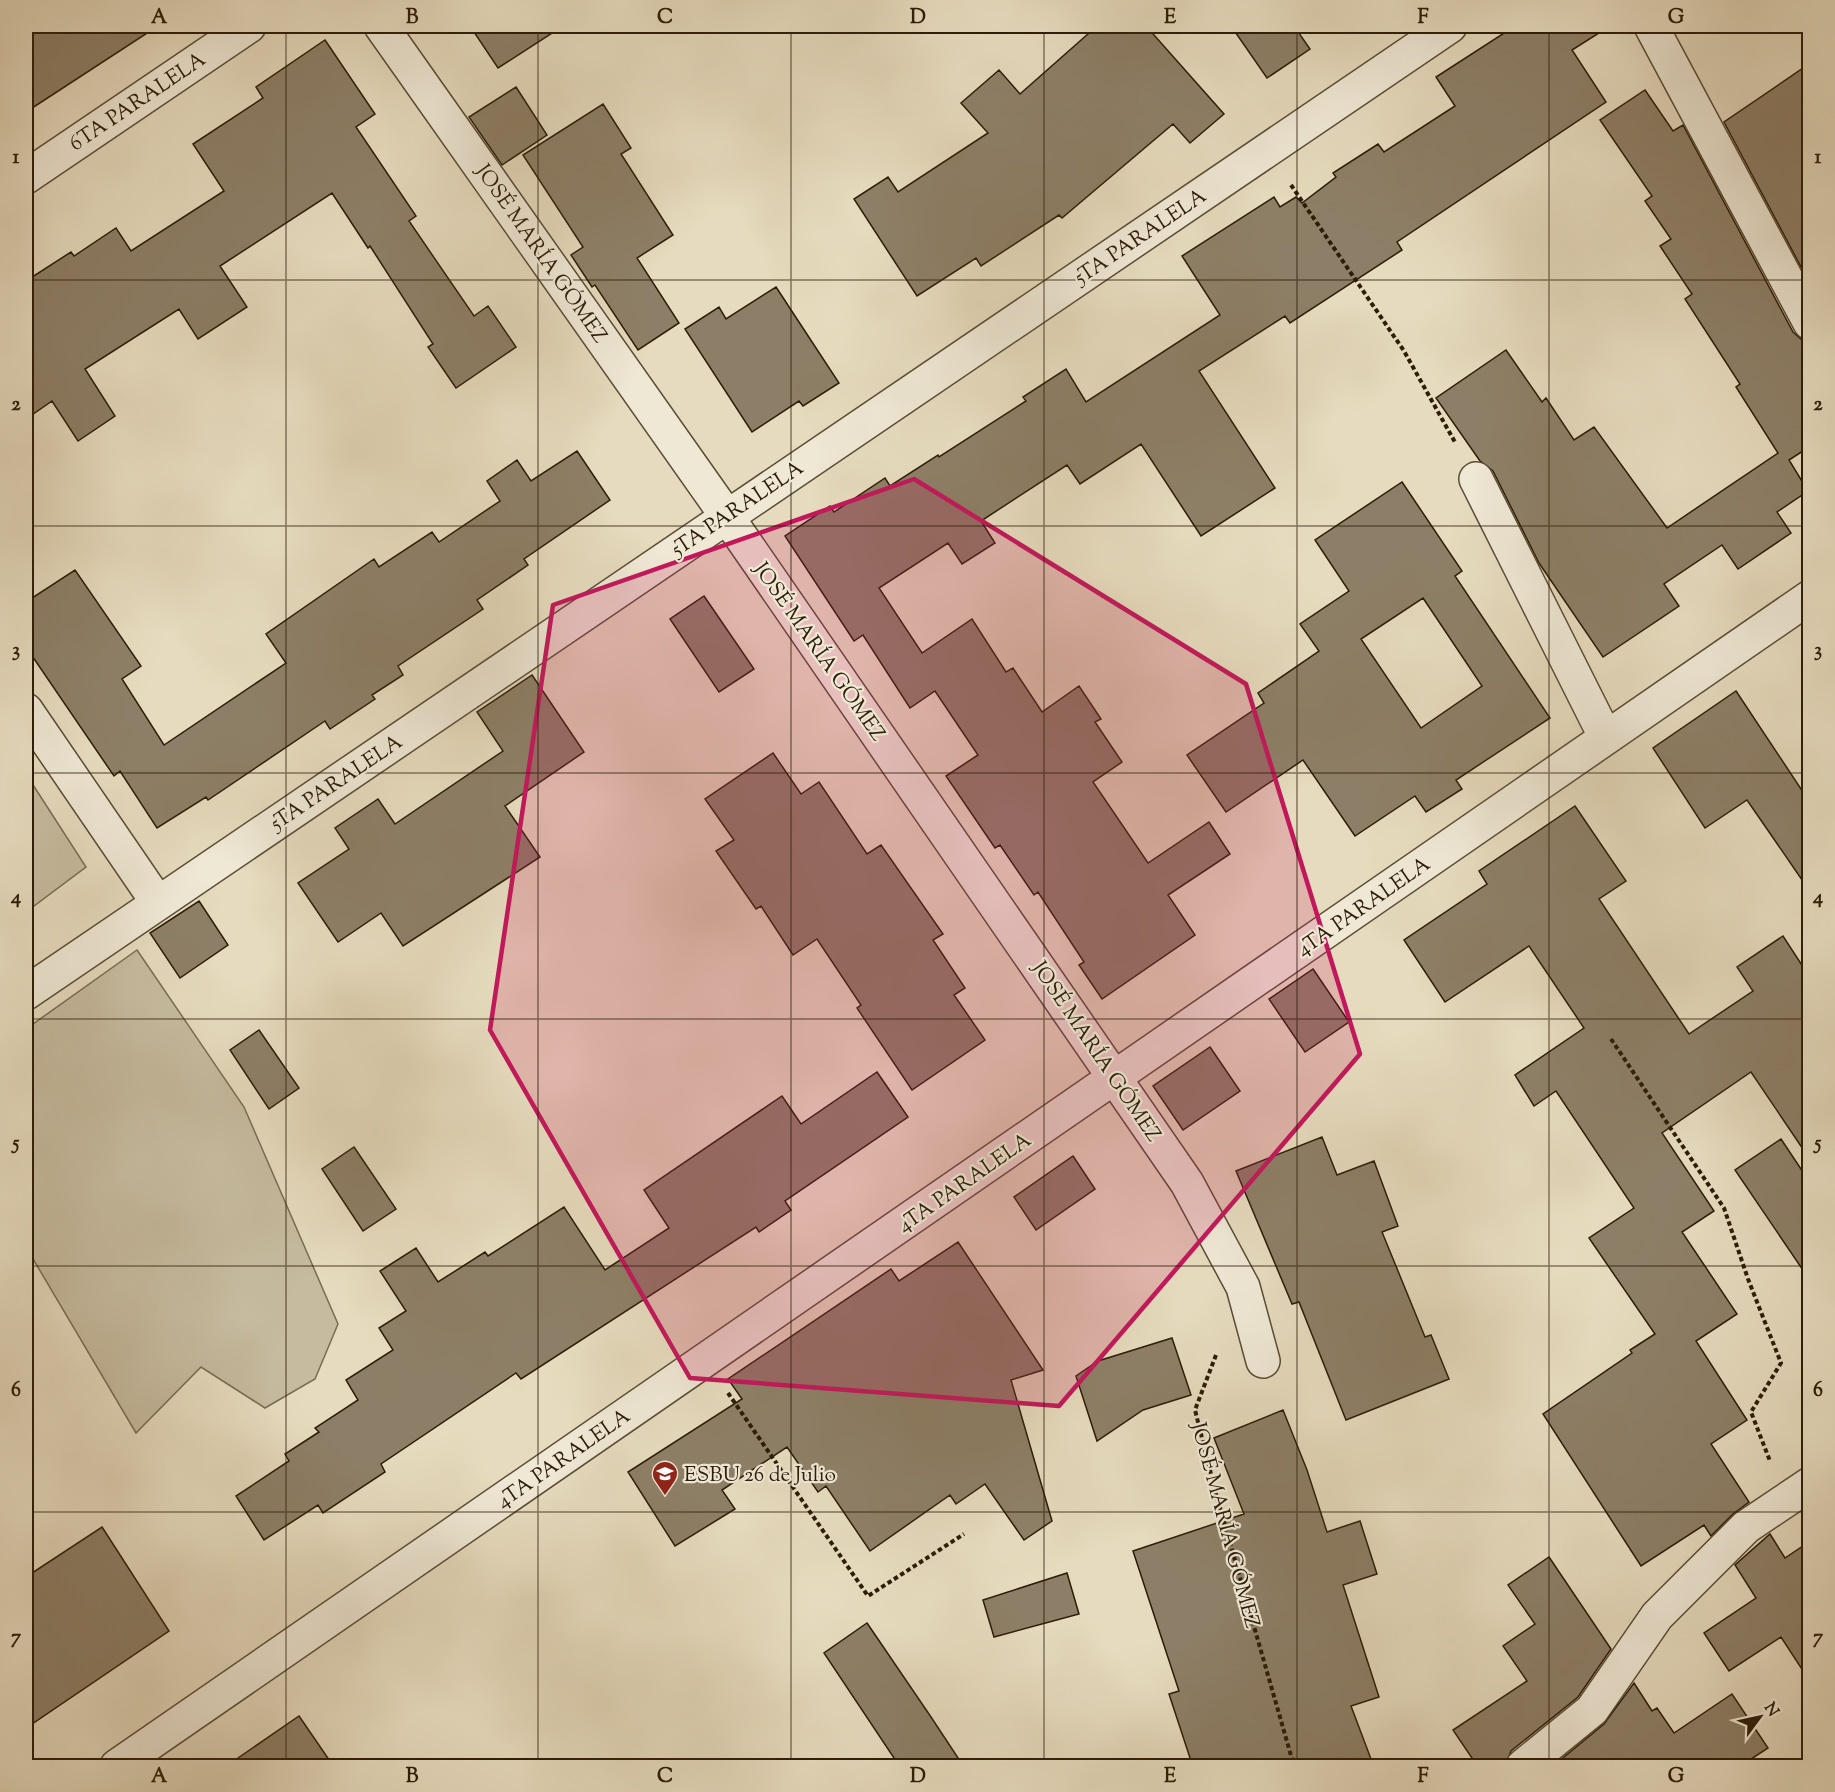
<svg xmlns="http://www.w3.org/2000/svg" width="1835" height="1792" viewBox="0 0 1835 1792" font-family="'Sorts Mill Goudy',serif">
<style>
.green{fill:#c6bb9f;stroke:#796c54;stroke-width:1.5}
.building{fill:#8d7f67;stroke:#2c1c08;stroke-width:1.5;fill-rule:evenodd}
.lines{fill:none;stroke-linecap:round;stroke-linejoin:round}
.minor-casing{stroke:#5a4c36;stroke-width:36}
.path{stroke:#2c1c08;stroke-width:4;stroke-dasharray:4.5 3;stroke-linecap:butt}
.minor{stroke:#efe8d5;stroke-width:33}
.marked{fill:#c2185b;fill-opacity:0.2;stroke:#c2185b;stroke-width:4.5;stroke-linejoin:round}
.grid{fill:none;stroke:#2c1c08;stroke-width:1.5;stroke-opacity:0.55}
.labels{text-anchor:middle;stroke-width:4.5;stroke-linejoin:round;paint-order:stroke}
.street-label{font-size:21px;fill:#2c1c08;stroke:#efe8d5}
.poi-label{font-size:21px;fill:#2c1c08;stroke:#efe8d5;text-anchor:start}
.neatline{fill:none;stroke:#2c1c08;stroke-width:2}
.grid-label{font-size:20px;text-anchor:middle;font-weight:bold;fill:#2c1c08}
</style>
<rect width="100%" height="100%" fill="#e6dbbe"/>
<filter id="stains"><feTurbulence type="fractalNoise" baseFrequency=".00333" numOctaves="4"/><feColorMatrix values="0 0 0 0 .2 0 0 0 0 .09 0 0 0 0 .02 0 0 0 .5 -.17"/></filter>
<radialGradient id="worn" r=".72"><stop offset=".6" stop-color="#630" stop-opacity="0"/><stop offset="1" stop-color="#630" stop-opacity=".3"/></radialGradient>
<!-- green -->
<path class="green" d="M26,774L86,867L26,912Z
M137,950L244,1107L338,1324L315,1379L265,1408L201,1367L136,1433L26,1247V1029Z"/>
<!-- building -->
<path class="building" d="M26,26H158L26,112Z
M470,26H563L498,68Z
M1097,26H1146L1224,114L1190,143L1173,124L1062,218L1059,215L981,266L976,258L917,296L854,199L888,177L898,192L988,133L961,103L999,70L1020,94Z
M1231,26H1294L1310,49L1267,78Z
M1515,26H1610L1572,50L1606,102L1397,242L1402,250L1290,323L1285,316L1199,371L1275,488L1201,536L1141,444L1080,484L1067,465L981,521L995,543L962,564L948,543L879,588L922,653L972,619L1006,672L1013,668L1042,712L1079,686L1101,719L1095,722L1122,762L1093,782L1148,863L1209,822L1230,854L1168,895L1195,935L1102,999L1079,965L1084,962L1038,892L1034,895L1000,845L995,848L946,776L978,755L935,691L910,708L863,635L854,641L785,536L830,506L834,512L885,478L890,486L938,455L939,457L1026,401L1023,397L1066,369L1086,402L1220,315L1182,256L1274,197L1280,207L1296,197L1302,203L1336,177L1333,173L1378,144L1384,152L1455,106L1436,77Z
M325,40L375,114L356,127L416,216L409,221L474,316L488,306L516,347L456,388L428,347L433,344L370,246L368,248L332,193L220,266L247,307L198,339L179,309L85,369L115,416L78,441L52,401L26,419V281L71,252L74,256L116,228L131,251L224,191L193,144L263,98L256,87Z
M1809,64V282L1724,122Z
M516,87L547,135L502,165L469,117Z
M1645,90L1673,131L1683,125L1793,332L1801,339L1809,342V447L1789,460L1808,491L1777,512L1791,533L1738,569L1722,545L1664,584L1679,606L1603,657L1539,563L1493,471L1480,461L1436,398L1506,350L1542,402L1546,398L1574,440L1594,427L1667,528L1778,453L1736,387L1740,384L1685,299L1692,294L1660,246L1671,239L1645,201L1652,196L1600,120Z
M603,104L631,148L621,154L673,235L637,258L679,323L638,350L595,285L592,287L571,255L583,247L523,155Z
M776,287L839,383L803,406L799,401L752,432L685,329L719,307L726,319Z
M577,451L610,500L524,559L528,565L477,600L483,609L398,666L403,675L372,695L375,699L330,729L325,721L208,800L206,797L157,828L120,771L114,776L26,647V602L75,570L141,666L122,679L164,745L286,663L266,634L374,559L379,567L432,532L439,542L500,501L487,481L517,460L531,481Z
M1402,482L1462,571L1455,576L1550,718L1456,780L1462,789L1426,812L1415,796L1355,836L1303,760L1226,812L1187,755L1264,703L1258,693L1319,651L1300,624L1349,591L1315,540ZM1423,598L1482,686L1421,728L1361,639Z
M704,596L754,669L719,692L670,619Z
M532,675L584,752L505,806L540,857L403,946L381,913L338,942L298,883L349,849L335,828L378,799L395,824L503,751L477,712Z
M1736,691L1809,801V890L1747,800L1705,828L1653,748Z
M773,753L801,794L819,782L867,854L881,845L943,934L933,940L965,988L954,995L985,1040L912,1090L857,1008L861,1005L817,939L793,955L761,906L756,909L716,851L734,840L705,799Z
M1575,806L1626,881L1599,899L1689,1034L1753,991L1737,967L1783,936L1809,976V1158L1751,1072L1662,1133L1714,1211L1682,1232L1737,1314L1696,1341L1747,1420L1711,1444L1749,1502L1733,1514L1711,1536L1704,1525L1641,1566L1543,1414L1632,1353L1630,1350L1655,1334L1589,1238L1634,1208L1556,1091L1534,1106L1515,1075L1584,1028L1529,946L1445,1002L1404,940L1487,884L1479,871Z
M199,901L228,945L180,978L150,933Z
M1313,969L1349,1022L1305,1052L1269,999Z
M259,1030L299,1088L269,1109L230,1050Z
M1210,1047L1240,1091L1183,1130L1153,1086Z
M877,1072L908,1117L785,1201L791,1210L759,1232L756,1227L521,1379L516,1373L381,1464L385,1472L323,1513L318,1505L264,1540L236,1496L289,1461L285,1454L319,1432L315,1428L358,1400L346,1380L393,1350L379,1328L406,1311L380,1271L416,1248L438,1282L485,1252L488,1256L564,1207L605,1270L669,1228L644,1190L782,1096L801,1124Z
M1322,1137L1337,1175L1374,1161L1398,1226L1382,1232L1425,1337L1431,1335L1449,1379L1346,1420L1299,1302L1292,1304L1236,1171Z
M1781,1139L1809,1181V1279L1735,1170Z
M354,1147L396,1209L363,1231L322,1169Z
M1073,1156L1095,1189L1036,1230L1014,1197Z
M958,1242L1043,1370L1011,1380L1052,1521L1024,1540L985,1484L956,1504L950,1495L870,1551L826,1486L818,1492L787,1447L722,1490L735,1509L675,1546L628,1472L742,1399L728,1379L891,1269L899,1281Z
M1172,1338L1191,1395L1143,1410L1097,1441L1076,1376L1098,1361Z
M1283,1410L1307,1470L1327,1532L1360,1521L1377,1574L1343,1585L1379,1697L1351,1706L1374,1767H1193L1169,1694L1179,1691L1133,1551L1244,1514L1214,1438Z
M102,1527L169,1631L26,1728V1577Z
M1770,1534L1785,1558L1809,1542V1680L1781,1637L1729,1671L1704,1633L1756,1598L1735,1565Z
M1549,1557L1611,1649L1578,1697L1511,1751L1505,1767H1478L1453,1730L1527,1681L1503,1646L1535,1624L1508,1585Z
M1067,1573L1079,1614L994,1637L983,1600Z
M867,1623L931,1717L964,1767H900L824,1653Z
M1634,1683L1652,1711L1657,1708L1674,1733L1732,1694L1768,1748L1739,1767H1552L1604,1724Z
M299,1716L334,1767H225Z"/>
<g class="lines">
<defs>
<path id="minor" d="M381,26L726,515L1187,1183L1243,1287L1263,1361
M1651,26L1810,323
M26,177L249,26
M1476,479L1606,738
M26,710L158,903
M26,993L1450,26
M117,1766L1810,597
M1523,1766L1592,1710L1657,1616L1746,1527L1810,1484"/>
</defs>
<!-- minor casing -->
<use href="#minor" class="minor-casing"/>
<!-- path -->
<path class="path" d="M1291,185L1404,351L1456,444
M1611,1039L1724,1208L1748,1279L1781,1363L1751,1412L1770,1461
M1216,1355L1195,1410L1216,1494L1294,1766
M728,1393L868,1596L964,1534"/>
<!-- minor -->
<use href="#minor" class="minor"/>
</g>
<!-- marked area -->
<path class="marked" d="M914,479L1246,684L1360,1054L1059,1406L690,1378L490,1030L553,605Z"/>
<!-- grid -->
<path class="grid" d="M286,26V1766M538,26V1766M791,26V1766M1044,26V1766M1297,26V1766M1549,26V1766M26,280H1810M26,526H1810M26,773H1810M26,1019H1810M26,1266H1810M26,1512H1810"/>
<!-- icons -->
<defs>
<symbol id="school-pin" viewBox="-11 -11 22 30"><path d="M0 17L-7.5 6A9.5 9.5 0 1 1 7.5 6Z" fill="#8f2418" stroke="#efe8d5"/><path d="M0-5L7-2L0 1L-7-2ZM-4 1L0 2.5L4 1V4Q0 6-4 4Z" fill="#fff"/></symbol>
</defs>
<g fill-rule="evenodd">
<use href="#school-pin" x="650" y="1459" width="30" height="40"/>
</g>
<g class="labels">
<!-- street labels -->
<g class="street-label">
<text transform="translate(137 101) rotate(-34)" y="7">6TA PARALELA</text>
<text transform="translate(1140 236) rotate(-34)" y="7">5TA PARALELA</text>
<text transform="translate(542 253) rotate(55)" y="7">JOSÉ MARÍA GÓMEZ</text>
<text transform="translate(737 508) rotate(-34)" y="7">5TA PARALELA</text>
<text transform="translate(820 651) rotate(55)" y="7">JOSÉ MARÍA GÓMEZ</text>
<text transform="translate(336 782) rotate(-34)" y="7">5TA PARALELA</text>
<text transform="translate(1363 906) rotate(-35)" y="7">4TA PARALELA</text>
<text transform="translate(1097 1051) rotate(56)" y="7">JOSÉ MARÍA GÓMEZ</text>
<text transform="translate(964 1182) rotate(-35)" y="7">4TA PARALELA</text>
<text transform="translate(563 1458) rotate(-35)" y="7">4TA PARALELA</text>
<text transform="translate(1226 1525) rotate(75)" y="7">JOSÉ MARÍA GÓMEZ</text>
</g>
<!-- poi labels -->
<g class="poi-label">
<text x="684" y="1481">ESBU 26 de Julio</text>
</g>
</g>
<!-- margin -->
<rect width="1835" height="1792" fill="none" stroke="#e6dbbe" stroke-width="66"/>
<!-- north arrow -->
<g transform="translate(1760 1717) rotate(57)" stroke="#efe8d5" stroke-width="4.5" paint-order="stroke">
<path d="M0-4.5L10 22L0 15L-10 22Z" fill="#2c1c08"/>
<text y="-9" font-size="16" font-weight="bold" text-anchor="middle" fill="#2c1c08">N</text>
</g>
<rect x="33" y="33" width="1769" height="1726" class="neatline"/>
<g class="grid-label">
<text x="159" y="23">A</text>
<text x="412" y="23">B</text>
<text x="665" y="23">C</text>
<text x="918" y="23">D</text>
<text x="1170" y="23">E</text>
<text x="1423" y="23">F</text>
<text x="1676" y="23">G</text>
<text x="16" y="163">1</text>
<text x="1818" y="163">1</text>
<text x="16" y="410">2</text>
<text x="1818" y="410">2</text>
<text x="16" y="656">3</text>
<text x="1818" y="656">3</text>
<text x="16" y="903">4</text>
<text x="1818" y="903">4</text>
<text x="16" y="1149">5</text>
<text x="1818" y="1149">5</text>
<text x="16" y="1396">6</text>
<text x="1818" y="1396">6</text>
<text x="16" y="1643">7</text>
<text x="1818" y="1643">7</text>
<text x="159" y="1782">A</text>
<text x="412" y="1782">B</text>
<text x="665" y="1782">C</text>
<text x="918" y="1782">D</text>
<text x="1170" y="1782">E</text>
<text x="1423" y="1782">F</text>
<text x="1676" y="1782">G</text>
</g>
<rect width="100%" height="100%" filter="url(#stains)"/>
<rect width="100%" height="100%" fill="url(#worn)"/>
</svg>
